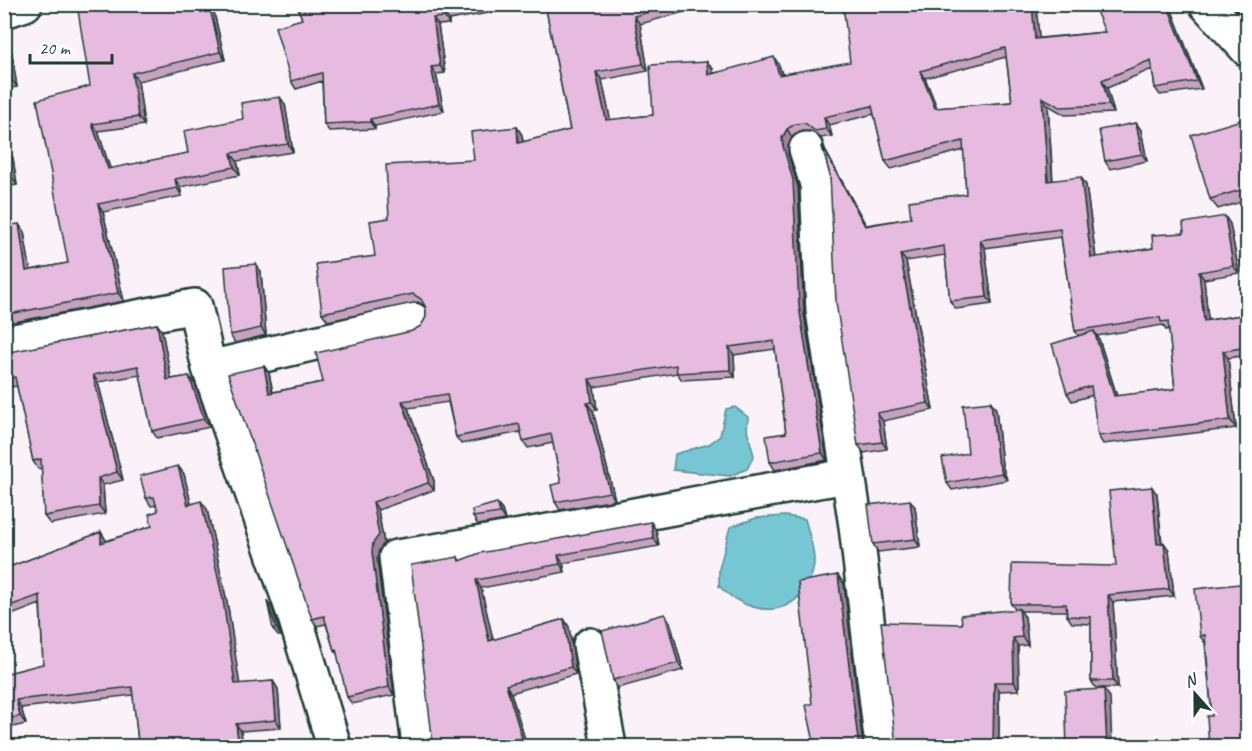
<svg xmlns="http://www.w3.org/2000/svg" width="1252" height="751" viewBox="0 0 1252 751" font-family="Caveat,sans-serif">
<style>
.water{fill:#77c6d4;stroke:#548f94;stroke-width:1.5}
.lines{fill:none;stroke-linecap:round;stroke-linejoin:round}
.minor-casing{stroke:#1f3d34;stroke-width:38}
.major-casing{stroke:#1f3d34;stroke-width:38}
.minor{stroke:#fff;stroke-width:33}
.major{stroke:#fff;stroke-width:33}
.wall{fill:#c7a1c1;stroke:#1f3d34;stroke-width:1.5;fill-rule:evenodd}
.shaded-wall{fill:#a2839d;stroke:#1f3d34;stroke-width:1.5}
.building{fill:#e7bbe0;stroke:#1f3d34;stroke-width:1.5;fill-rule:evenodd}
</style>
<rect width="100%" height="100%" fill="#faf1f9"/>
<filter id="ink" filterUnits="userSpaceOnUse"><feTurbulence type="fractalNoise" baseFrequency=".0167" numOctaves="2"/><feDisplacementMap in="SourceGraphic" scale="12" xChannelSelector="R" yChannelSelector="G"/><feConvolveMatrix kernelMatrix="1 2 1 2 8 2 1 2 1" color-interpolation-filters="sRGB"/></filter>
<g filter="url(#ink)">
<!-- water -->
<path class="water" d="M735,407L748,417L747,430L754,456L747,469L730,476L673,470L675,454L709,444L720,436L726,409Z
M785,516L805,519C809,535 818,558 812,574C796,622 748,616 719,586V569L730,527L756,518Z"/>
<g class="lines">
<defs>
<path id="minor" d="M4,11L25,4
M806,149L817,184L823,311L856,526L882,746
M4,343L195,306L209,368L295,617L334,746
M209,368L413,320
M590,645L609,746
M419,746L396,557C547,534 696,502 847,476"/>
<path id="major" d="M1206,4L1248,50"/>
</defs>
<!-- minor casing -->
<use href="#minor" class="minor-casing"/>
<!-- major casing -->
<use href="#major" class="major-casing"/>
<!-- minor -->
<use href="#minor" class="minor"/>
<!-- major -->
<use href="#major" class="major"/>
</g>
<!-- wall -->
<path class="wall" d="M212,4L225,60L138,81L144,125L98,131L110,169L188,153L243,119L285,104L293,152L237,161L240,175L180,187L182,196L103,212L124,301L4,324V226L24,232L30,270L68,263L90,86Z
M297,4H539L449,20V24L438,25L445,73L436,74L444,111L375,126V129L329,131L324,124L322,81L296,89L291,81L302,19Z
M545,4H713L640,24L648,71L602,80L610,120L653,115L707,62L713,69V73L779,65L782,74L1039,38L1105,32L1171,8L1202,89L1160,95L1155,88L1152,69L1107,88L1114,113L1065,115L1048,105L1053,181L1086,185L1096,258L1153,248L1184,233L1230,224L1239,273L1204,279L1208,320L1248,314V355L1228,358L1236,428L1103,444L1098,436L1093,395L1072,401L1067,393L1079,336L1075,331L1061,237L985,248L992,304L956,309L950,301L945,255L906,261L933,410L883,421L887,449L864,453L858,445L830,175L822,146L827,154L866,225L911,218L966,194L964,150L891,169L885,161L874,114L829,125L832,136L821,138L811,131H800L792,137L788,146V154L798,187L804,314L827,460L775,470L770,462L786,433L775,349L734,355L735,377L682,380L677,373L594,387L597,410L593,411L615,500L560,510L555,502L561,483L553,443L528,448L523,441L521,432L461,444L456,437L448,402L408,408L434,481V490L378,510L384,543L379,550L377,559L394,695L352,704L347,697L338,655L334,650L326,624L317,626L312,619L264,366L269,373L273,392L323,382L421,326L426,317V308L425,306L418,302L328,321L322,313L375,256L389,218L474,160L517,127L522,135L523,142L570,130ZM1006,57L1012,102L937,108L925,78ZM1163,325L1166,330L1169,329L1175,389L1117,396L1099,339L1097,336Z
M4,28L9,35L17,87L4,89Z
M1248,118V200L1218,209L1210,199Z
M1136,123L1141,130L1147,161L1110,169L1105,161Z
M4,151H8L13,158L17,185L4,187Z
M256,264L261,272L266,335L235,343L230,335Z
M157,324L162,331L171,379L189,376L195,384L210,427L157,438L152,431L140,375L98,382L123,480L103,485L105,514L50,524L44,516L42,468L38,469L33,461L17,386L4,388V353Z
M991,402L996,409L1002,465L1007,480L952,490L947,483L968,453Z
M178,466L184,474L191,504L207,509L228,607L239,684L273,681L278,689L281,728L241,731L243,747H102L138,741L133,695L21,708L26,724L4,729V674L43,664L40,604L4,618V569L101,532L106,541L152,526L158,511L157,505L151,506L146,498Z
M1157,494L1162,543H1164L1169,550L1174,596L1113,602L1118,688H1096L1091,681V624L1072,623L1067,616L1066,611H1020L1025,617L1028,645L1018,646L1019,690L999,691V746L892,747L962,624L1015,609L1011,604L1116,566Z
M915,507L920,547L878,552L873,544Z
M502,510L505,520L478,525L473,517Z
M656,530L659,546L563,563L565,572L481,588L493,640L564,619L569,627L576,674L511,693L527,746L430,747L458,557L460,561Z
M1248,583L1212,716L1205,643L1200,636Z
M272,608L281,636H278L273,629Z
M670,622L683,670L618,688L613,680Z"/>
<!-- shaded-wall -->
<path class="shaded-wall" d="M209,4H212L225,60L220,52Z
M1032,4H1036L1040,46L1035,39Z
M1167,4H1168L1171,8L1202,89L1197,81Z
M443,12L449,20V24L444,17Z
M634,16L640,24L648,71L643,64Z
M433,18L438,25L445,73L440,66Z
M4,28L9,35L17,87L12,80Z
M774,57L779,65L784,82L779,75Z
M707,62L713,69V82L708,75Z
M431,67L436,74L444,111L439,104Z
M920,71L925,78L940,115L935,108Z
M596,72L602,80L612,127L606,120Z
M132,73L138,81L144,125L138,117Z
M1102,80L1107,88L1114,113L1109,105Z
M280,97L285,104L293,152L288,144Z
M1042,97L1048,105L1053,189L1048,181Z
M824,117L829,125L832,136L826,129Z
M370,119L375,126V129L370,122Z
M1136,123L1141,130L1147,161L1142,154Z
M92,124L98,131L113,177L108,169Z
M517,127L522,135L524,151L518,143Z
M787,129L792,137L788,146V154L798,187L804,314L827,460L822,453L799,306L783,146L782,138Z
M822,146L827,154L870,233L865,226Z
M8,151L13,158L17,185L12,177Z
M231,153L237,161L240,175L234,167Z
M1081,177L1086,185L1097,266L1091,258Z
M175,179L180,187L182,196L177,188Z
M98,204L103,212L124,301L118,293Z
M1225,216L1230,224L1239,273L1233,266Z
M19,224L24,232L32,279L26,271Z
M980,240L985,248L992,304L987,297Z
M900,254L906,261L933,410L928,403Z
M256,264L261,272L266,335L261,328Z
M1199,272L1204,279L1209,328L1204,321Z
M157,324L162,331L173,388L167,380Z
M1094,331L1099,339L1119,404L1114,396Z
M729,347L734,355L735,377L730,370Z
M1223,351L1228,358L1236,428L1230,420Z
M264,366L269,373L274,401L269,393Z
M93,375L98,382L123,480L117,472Z
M189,376L195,384L210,427L204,419Z
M589,379L594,387L597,410L592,402Z
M402,401L408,408L434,481V490L428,483Z
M991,402L996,409L1002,465L1007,480L1002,473L997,458Z
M587,403L593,411L615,500L610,492Z
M877,413L883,421L887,449L882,442Z
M178,466L184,474L193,512L188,505Z
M98,478L103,485L105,514L99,506Z
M1152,487L1157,494L1162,551L1157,544Z
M910,500L915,507L920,547L915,539Z
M201,501L207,509L228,607L241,692L235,684Z
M373,502L378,510L384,543L379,550L377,559L394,695L389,687L372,552Z
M497,503L502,510L505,520L500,513Z
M651,522L656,530L659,546L653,538Z
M101,532L106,540L107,550L101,543Z
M1164,543L1169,550L1174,596L1169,589Z
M558,555L563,563L565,572L560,564Z
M838,575L844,584L863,747H860L858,740Z
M476,580L481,588L495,648L489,641Z
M1108,595L1113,602L1118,688L1113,681Z
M267,601L272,608L281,636L276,628Z
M1019,609L1025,617L1028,645L1022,637Z
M665,614L670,622L683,670L678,663Z
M564,619L569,627L576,674L571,667Z
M1013,638L1018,646L1019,690L1014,682Z
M273,681L278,689L281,728L276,720Z
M994,682L999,691V747L993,746Z
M506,685L511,693L527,746L522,738Z
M1104,689L1110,697L1112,747H1107Z
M16,700L21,708L26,724L20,716Z
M236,724L241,731L243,747H239Z"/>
<!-- building -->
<path class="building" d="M77,4H209L220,52L132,73L138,117L92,124L108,169L188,153L184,131L243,119L241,103L280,97L288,144L231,153L234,167L175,179L177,188L98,204L118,293L4,315V226L19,224L26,271L68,263L37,100L90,86Z
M297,4H491L443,12L444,17L433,18L440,66L431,67L439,104L370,119V122L324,124L322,73L291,81L275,27L302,19Z
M545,4H679L634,16L643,64L596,72L606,120L653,115L650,65L707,62L708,75L774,57L779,75L850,62L843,4H1032L1035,39L1105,32L1093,4H1167L1197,81L1155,88L1151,60L1102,80L1109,105L1060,107L1042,97L1048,181L1081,177L1091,258L1153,248L1152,235L1184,233L1183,223L1225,216L1233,266L1199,272L1204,321L1248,314V347L1223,351L1230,420L1098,436L1091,386L1067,393L1052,344L1094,331L1114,396L1175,389L1168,321L1161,322L1160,317L1075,331L1060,229L980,240L987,297L950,301L944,246L900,254L928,403L877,413L882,442L858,445L836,302L830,175L822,146L865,226L911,218L909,201L966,194L963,141L885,161L872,106L824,117L826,129L815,131L805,123L795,124L787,129L782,138L783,146L793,180L799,306L822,453L770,462L766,436L786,433L774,341L729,347L730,370L677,373L676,365L589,379L592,402L587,403L610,492L555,502L551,485L561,483L551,434L523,441L519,424L456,437L447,394L402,401L428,474V483L373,502L379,535L373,543L372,552L389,687L347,697L336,649L334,650L324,616L312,619L228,374L264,366L269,393L323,382L316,353L412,331L421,326L426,317V308L421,299L413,294L322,313L316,264L375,256L370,221L389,218L386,165L474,160L471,132L517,127L518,143L570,130ZM1005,48L1012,102L935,108L920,71Z
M4,31L12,80L4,81Z
M1248,118V188L1210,199L1191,135Z
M1136,123L1142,154L1105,161L1099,130Z
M4,151H8L12,177L4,179Z
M1248,256V301L1240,257Z
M256,264L261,328L230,335L225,267Z
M157,324L167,380L189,376L204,419L152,431L138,366L93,375L117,472L98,478L99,506L44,516L41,459L33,461L15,377L4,379V353Z
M991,402L997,458L1002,473L947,483L942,458L968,453L963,405Z
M178,466L188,505L201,501L223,600L235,684L273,681L276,720L236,724L239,747H102L138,741L132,687L16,700L20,716L4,720V674L43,664L40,595L4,608V569L101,532V543L152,526L149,514L158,511L154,497L146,498L140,476Z
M1152,487L1157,544L1164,543L1169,589L1108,595L1113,681H1091V617L1067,616L1066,604H1011L1012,564L1116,566L1109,491Z
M910,500L915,539L873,544L868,505Z
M497,503L500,513L473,517L472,510Z
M651,522L653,538L558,555L560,564L476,580L489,641L564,619L571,667L506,685L522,738L495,747H430L432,736L411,565L458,557L459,561L480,553Z
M838,575L858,740L860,747H815L806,705L812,704L798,582Z
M1248,583V747H1209L1207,716H1212L1205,635L1200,636L1195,589Z
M267,601L276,628L273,629Z
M1019,609L1022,637L1013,638L1014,682H994L993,746L1030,747H892L894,745L895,736L881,622L962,624L961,615Z
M665,614L678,663L613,680L602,631Z
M1104,689L1107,747H1067L1065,691Z"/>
</g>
<!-- margin -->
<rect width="1252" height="751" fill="none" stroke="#fff" stroke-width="24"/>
<rect x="12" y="12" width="1228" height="727" fill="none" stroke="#1f3d34" stroke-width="2" filter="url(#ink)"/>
<!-- north arrow -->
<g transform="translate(1195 694) rotate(339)" stroke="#ffffff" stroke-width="4.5" paint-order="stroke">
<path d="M0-4.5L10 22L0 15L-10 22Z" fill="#1f3d34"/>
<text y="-9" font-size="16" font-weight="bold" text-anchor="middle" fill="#1f3d34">N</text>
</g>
<!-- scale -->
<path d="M30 54v9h82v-9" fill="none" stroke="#1f3d34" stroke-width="3"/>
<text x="39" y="54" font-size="18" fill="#1f3d34" stroke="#ffffff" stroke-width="4.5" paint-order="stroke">20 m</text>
</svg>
